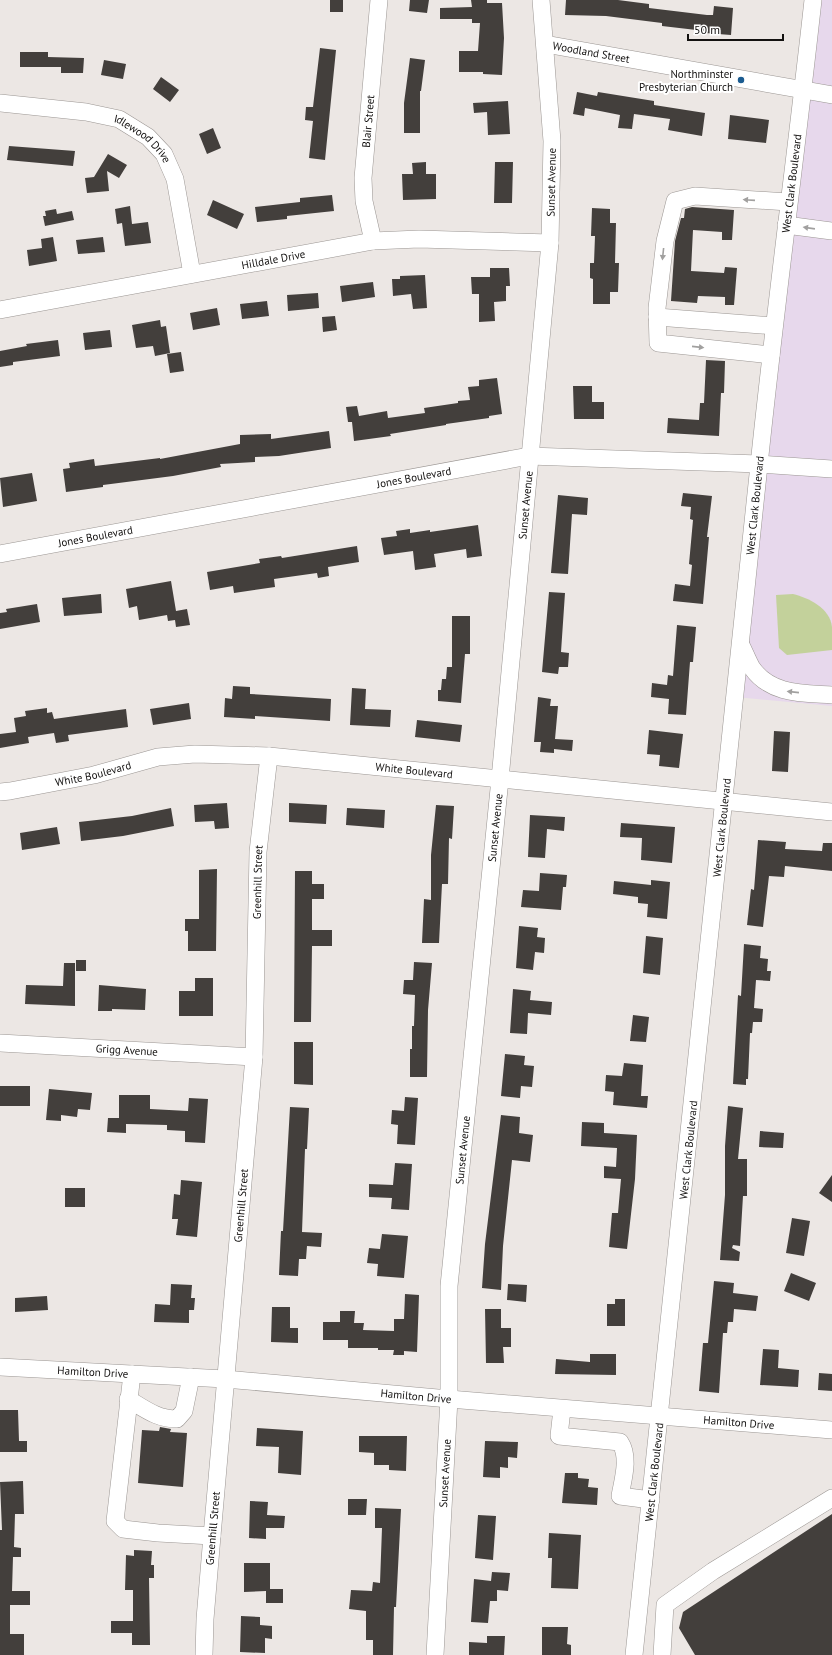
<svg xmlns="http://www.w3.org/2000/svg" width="832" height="1655" viewBox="0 0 832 1655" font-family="'PT Sans',sans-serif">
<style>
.education{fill:#e7d8ec}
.green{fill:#c3d19b}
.building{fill:#433f3c}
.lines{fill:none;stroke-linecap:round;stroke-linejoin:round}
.minor-casing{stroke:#9b9693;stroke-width:18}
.minor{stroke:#fff;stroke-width:17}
.oneway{fill:#a1a09f}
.poi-dot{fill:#1a5b90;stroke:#fff;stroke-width:1.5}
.labels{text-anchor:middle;stroke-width:4;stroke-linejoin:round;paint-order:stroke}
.street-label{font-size:11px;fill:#131110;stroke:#fff}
.poi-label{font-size:11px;fill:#131110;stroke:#fff;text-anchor:end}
</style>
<rect width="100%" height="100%" fill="#ece7e4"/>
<!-- education -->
<path class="education" d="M813,0H832V706L736,697Z"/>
<!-- green -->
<path class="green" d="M793,594C809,598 830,608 832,627C832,635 832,642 832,650L787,655L779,648L776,595Z"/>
<!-- building -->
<path class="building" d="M330,0H343V12H330Z
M410,0H429L427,13L409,11Z
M471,0H487V3H502L504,38L502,75L483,74V72H459V51H478L480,23H472V19H440V8L472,7Z
M566,0H618L649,4V8L707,15H713L714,6L733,8L731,35L705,33V31L662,26V23L606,16L565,15Z
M320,48L336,50L325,160L309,158L313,121L305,120L306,107H313Z
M20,52H48V57L84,58L83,73H61V67H20Z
M410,58L425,60L421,91H420V133H404V103Z
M104,60L126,64L123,79L101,75Z
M161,77L179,90L170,102L153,89Z
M577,92L597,96L598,92L654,101V105L705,113L702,136L668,130L670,119L634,114L632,129L618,128L620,115L585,108L584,116L573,114Z
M508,101L510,134L488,135L487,112L474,113L473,103Z
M730,115L769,120L766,143L728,139Z
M213,128L221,148L207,154L199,134Z
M9,146L75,151L73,166L7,160Z
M108,154L127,165L119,178L107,171L109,191L87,193L85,178L94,177Z
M426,162V174H436V199L403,200L402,174H413L412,163Z
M495,162H513L512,203H494Z
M332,195L334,211L287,216V219L257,222L255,207L300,202V198Z
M213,200L244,214L237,229L207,215Z
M130,206L132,224L148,222L151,243L125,246L122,223L117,224L115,209Z
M692,207L734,210L732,240H722V232L693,230L691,271L724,273L725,267L737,268L734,305H725V297L698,296L697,303L671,301L675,241L681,218H684L685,209Z
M592,208L610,209V223H616L615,263H619L618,292H610V304H593V279L590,278V263H594L595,236H591Z
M56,209L57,214L72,211L74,220L45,226L43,216H46L45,211Z
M53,237L57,261L29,266L27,250L42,248L41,239Z
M103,237L105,252L78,254L76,240Z
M490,268H509L510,286H506V301L494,302L495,321L479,322V294H472L471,277H490Z
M425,275L427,308L413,309L411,294L393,296L392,279H400V276Z
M373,282L375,297L342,302L340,286Z
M318,293L319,308L288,311L287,295Z
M267,301L269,316L242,319L240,304Z
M217,308L220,325L193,330L190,313Z
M335,316L337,330L323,332L322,317Z
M160,320L161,327L166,326L170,353L155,356L153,346L136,348L132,325Z
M110,330L112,347L85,350L83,333Z
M58,340L60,356L13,362V365L0,367V351L27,346L26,344Z
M181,352L184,371L170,373L167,354Z
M706,360L725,361L724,393H721L719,436L667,433L668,418L699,420L700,403H704Z
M497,378L502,414L489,416V418L446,424V425L390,434L391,436L354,441L352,422H348L346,407L357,406L359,416L387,411L388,418L425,413L424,408L458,403V401L470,400L468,387L479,386V380Z
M573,386H592V402H604V419H574Z
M329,431L331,448L279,456L255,457V462L220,464L221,467L173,476L103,485V487L66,492L63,469L70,468L69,463L94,459L95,466L160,458V459L240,444V435L271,434V439Z
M32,473L37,501L3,507L0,478Z
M683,493L712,496L707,537H709L703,604L673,601L675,584L690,586L692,565L689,564L693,520L690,519L691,507L681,506Z
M558,495L588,498L587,515L572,514L568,574L551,573Z
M478,525L482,556L467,558L466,549L434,554L436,567L415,570L413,551L384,555L381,538L397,536L396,531L410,529V533L430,530V532Z
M357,546L359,562L328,567L329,576L318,578L317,573L274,579L275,587L234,593L233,586L210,590L207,572L260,563L259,559L281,556L282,558Z
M171,581L176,611L187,609L190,625L176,627L175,620L168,621L167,615L139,620L137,606L129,608L126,589Z
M549,592L565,593L561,652L569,653L568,667H559L558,674L542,672Z
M101,594L102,613L64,616L62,598Z
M37,604L40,622L0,629V613L7,612L6,609Z
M452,616H470V654H465L461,703L438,701V690H441L442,679H446L447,667H452Z
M677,625L696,627L693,662H690L686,715L668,714L669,699L651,697L652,683L667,685L668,675L673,676Z
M233,686L250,687V694L331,699L330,721L255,716V719L224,717L225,698L232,699Z
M352,688L366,689L365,709L391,710L390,727L350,725Z
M538,697L551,699L550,706H558L555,739L573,740L572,751L554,749V753L540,752L541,742H534Z
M189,703L191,719L153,725L150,709Z
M47,708V713L52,712L54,719L126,709L128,727L68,735L69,741L56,743L54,733L28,737L29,743L0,748V734L16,732L14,718L26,716L25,711Z
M417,720L462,725L460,742L415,737Z
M649,730L683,734L679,768L659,766L660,755L647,754Z
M774,731L790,732L788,772L772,771Z
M227,803L229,828L215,829L214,821L195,822L194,805Z
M289,803L327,805L326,824L289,822Z
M436,805L454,806L452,839L449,838L448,884H442L439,943H422L424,899L431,900V855Z
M171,808L174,826L123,836L81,841L79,822L132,816Z
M347,808L385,810L384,828L346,825Z
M530,815L565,817L564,831L547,829L545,858L528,857Z
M621,823L675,827L672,863L641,860L642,838L620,837Z
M57,827L60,844L22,850L20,833Z
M758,840L786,842L785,849L822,851L823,843H832V871L785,866L784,877L769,876L763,927L747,925L751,889L754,890Z
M217,869L216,951H188V931H185V919H199V870Z
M295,871H312V884H324V899H312V930H332V946H312L311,1022H294Z
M540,873L567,875L566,887H563L561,910L521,907L523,890L539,891Z
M651,880L670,882L667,919L647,917L648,904L638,903V897L613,894L614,881L651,885Z
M519,926L538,928L537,937L545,938L544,953L535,952L533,970L516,968Z
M646,936L663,938L660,975L643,973Z
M744,944L761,946L760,958L768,959L767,971H771L770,981L756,980L754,1008L763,1009L762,1022H753L752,1033H750L748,1079H746V1085L733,1084L738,995L741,996Z
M76,960H86V971H76Z
M414,962L432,963L428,1010L427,1077H410V1049H412V1026H414L415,995L403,994L404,980H413Z
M64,963H75V1006L25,1004L26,985L63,986Z
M195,978H213V1016H179V991H195Z
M99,985L146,989L145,1010L112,1009V1011H98Z
M513,989L531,991L530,1000L552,1002L551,1015L528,1013L527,1034L510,1033Z
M633,1015L649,1017L646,1042L630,1041Z
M294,1042H313V1085L294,1084Z
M505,1054L525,1056L524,1065L534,1066L532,1087L521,1086L520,1098L501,1096Z
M624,1063L643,1065L641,1096H648L647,1108L613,1105L614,1092L605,1091L606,1075L622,1076Z
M0,1086H30V1106H0Z
M49,1089L92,1093L90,1110L78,1109L77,1117L61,1115V1121L46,1120Z
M119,1095H150V1109L188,1111L189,1098L208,1099L205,1143L185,1142V1131L167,1130V1125L126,1124V1133L107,1132L108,1118H119Z
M405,1097L418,1098L415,1145L397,1144L398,1125L391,1124L392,1110L404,1111Z
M728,1106L743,1108L738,1159H747V1196H743L740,1246L733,1245L732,1248L740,1252L739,1261L720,1260L725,1195V1146Z
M290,1107L309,1108L307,1149H305L302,1232L322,1233L321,1247L307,1246L306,1259H299L298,1276L279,1275L281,1231H283Z
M501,1115L520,1117L519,1133L533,1135L530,1162L512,1160L503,1246L501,1290L482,1288L485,1244Z
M582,1122L604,1123V1133L637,1135L635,1179L627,1249L609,1247L612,1213H618L621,1179L604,1178V1166L616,1167L617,1148L581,1146Z
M760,1131L784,1133L783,1148L759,1147Z
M395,1163L412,1164L409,1210L391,1209L392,1198L369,1197V1184L393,1185Z
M832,1175V1202L819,1193Z
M181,1180L202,1182L197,1237L176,1235L178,1219H172L174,1194L180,1195Z
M65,1188H85V1207H65Z
M792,1218L810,1221L804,1256L786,1253Z
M382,1234L408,1236L404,1278L377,1276L378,1264L367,1263L369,1248L380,1249Z
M791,1273L816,1283L809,1301L784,1291Z
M714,1281L734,1283L733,1293L758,1296L756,1311L734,1309L733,1322H728L727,1333H723L719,1393L699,1391L703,1343H708Z
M171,1284L192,1285L191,1298H195L194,1310H189V1323L154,1322L155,1304L170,1305Z
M508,1284L527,1285L526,1302L507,1300Z
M405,1294L419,1295L417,1352L404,1351V1355H393L394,1350H378V1348H348V1340H323V1322H340V1311H355L354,1323H364L363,1330L394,1331V1319H404Z
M47,1296L48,1310L15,1312V1298Z
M615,1299H625V1326H607V1304H615Z
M272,1307H290V1328H298V1343L271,1342Z
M485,1309H501V1328H511V1347H503L504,1363H486Z
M763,1349L779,1350L778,1368L799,1370L798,1387L760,1385Z
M590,1354H616V1375L555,1374L556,1359L590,1362Z
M819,1373L832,1374V1391L818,1390Z
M0,1410H18L19,1441H27V1452H0Z
M160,1427L171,1429L170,1432L187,1433L183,1487L138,1483L142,1430L159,1431Z
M257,1428L303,1431L301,1475L278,1473L279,1447L256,1446Z
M359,1436H407L406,1471L389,1470V1465H374V1453L359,1452Z
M485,1441L518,1442L517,1458L508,1457V1468L500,1467V1478L483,1477Z
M565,1473H578V1478L589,1479L588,1487L598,1488L597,1505L562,1503Z
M23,1481L24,1514H15L14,1547L21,1548V1557H13L12,1591H30V1605H10V1634H24V1655H0V1530H2L0,1482Z
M348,1499H367L366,1515H348Z
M250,1501L268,1502L267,1515L285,1516L284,1528H266V1539L249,1538Z
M375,1508L401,1509L396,1607H394L393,1655H373V1640H366V1611L349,1609L351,1590L372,1591L373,1582L380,1583L382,1528H375Z
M832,1514V1655H695L679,1628L683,1612Z
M478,1515L496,1516L493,1560L475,1558Z
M549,1533L581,1535L578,1589L551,1588L552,1558H548Z
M134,1550L152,1551L151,1565H154V1578H149L150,1645H132V1633H111V1621H133V1590H125L126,1555L134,1556Z
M244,1563H270V1589H283V1603H266V1591L244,1592Z
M492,1572L510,1573L508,1591L497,1590V1601H490L488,1623L471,1622L474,1579L491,1581Z
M241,1616L260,1617V1625L272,1626V1639L265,1638V1653L240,1652Z
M542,1627H568L567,1644L571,1645V1655H542Z
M487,1636H505L504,1655H469V1642L487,1643Z"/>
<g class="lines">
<defs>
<g id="minor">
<path id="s1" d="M545,44L832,95"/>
<path id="s2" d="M0,103L86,112L119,119L148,137L164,154L175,179L192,274"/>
<path d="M786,225L832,231"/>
<path id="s3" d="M373,241L364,201L363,178L379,0"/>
<path id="s4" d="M0,310L373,241L419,239L550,243"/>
<path d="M657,317L774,326"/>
<path d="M771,355L658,343L657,308L665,241L675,201L695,196L788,202"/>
<path id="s5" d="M0,554L529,456L759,464L832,469"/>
<path d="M741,645C745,653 748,661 752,668C771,695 803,693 832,695"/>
<path id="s6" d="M0,792L10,791L94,775L158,757L195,754L269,756L832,812"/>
<path id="s7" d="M0,1043L254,1057"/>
<path id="s8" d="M0,1367L225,1379L449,1399L832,1430"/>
<path d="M132,1374L115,1521L123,1529L158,1533L212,1536"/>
<path d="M128,1399C145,1409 157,1419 177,1419L184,1411L191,1377"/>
<path d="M562,1409L559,1436L620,1442C630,1457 623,1479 620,1496L651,1500"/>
<path id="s9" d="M204,1655L205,1619L212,1536L254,1057L258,852L269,756"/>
<path id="s10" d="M435,1655L449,1399V1286L500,779L550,243L552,141L541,0"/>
<path id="s11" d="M634,1655C678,1259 718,862 759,465C775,310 796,155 813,0"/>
<path d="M662,1655L665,1605L713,1571L832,1498"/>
</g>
</defs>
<!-- minor casing -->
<use href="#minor" class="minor-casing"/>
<!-- minor -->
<use href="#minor" class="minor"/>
</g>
<!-- one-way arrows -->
<defs><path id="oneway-solid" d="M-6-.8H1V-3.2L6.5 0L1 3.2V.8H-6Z"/></defs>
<g class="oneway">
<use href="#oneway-solid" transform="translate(749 200) rotate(-176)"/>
<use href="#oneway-solid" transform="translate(809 228) rotate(-172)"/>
<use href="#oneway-solid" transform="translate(663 254) rotate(96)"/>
<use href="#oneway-solid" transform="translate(698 347) rotate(6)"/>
<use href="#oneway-solid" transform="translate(793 692) rotate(-174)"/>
</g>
<!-- markers -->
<circle class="poi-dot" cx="741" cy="80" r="4"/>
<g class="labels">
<!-- street labels -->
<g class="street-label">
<text dy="4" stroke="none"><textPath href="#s1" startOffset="47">Woodland Street</textPath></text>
<text dy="4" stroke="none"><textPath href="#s3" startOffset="121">Blair Street</textPath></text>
<text dy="4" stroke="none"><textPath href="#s2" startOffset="151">Idlewood Drive</textPath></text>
<text dy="4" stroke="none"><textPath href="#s10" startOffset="1478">Sunset Avenue</textPath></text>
<text dy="4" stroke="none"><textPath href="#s11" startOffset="1480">West Clark Boulevard</textPath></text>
<text dy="4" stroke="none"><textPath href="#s4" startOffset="278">Hilldale Drive</textPath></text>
<text dy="4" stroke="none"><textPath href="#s5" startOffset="421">Jones Boulevard</textPath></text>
<text dy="4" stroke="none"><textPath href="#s10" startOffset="1154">Sunset Avenue</textPath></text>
<text dy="4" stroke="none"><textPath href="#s11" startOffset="1156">West Clark Boulevard</textPath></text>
<text dy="4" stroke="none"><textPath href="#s5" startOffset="97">Jones Boulevard</textPath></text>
<text dy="4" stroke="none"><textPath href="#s6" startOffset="419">White Boulevard</textPath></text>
<text dy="4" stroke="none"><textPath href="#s6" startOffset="95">White Boulevard</textPath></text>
<text dy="4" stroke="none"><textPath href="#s10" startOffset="830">Sunset Avenue</textPath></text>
<text dy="4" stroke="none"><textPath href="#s11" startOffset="832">West Clark Boulevard</textPath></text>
<text dy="4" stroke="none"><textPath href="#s9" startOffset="775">Greenhill Street</textPath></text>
<text dy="4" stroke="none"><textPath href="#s7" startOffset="127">Grigg Avenue</textPath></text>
<text dy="4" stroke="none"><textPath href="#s10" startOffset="506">Sunset Avenue</textPath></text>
<text dy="4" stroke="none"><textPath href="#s11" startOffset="508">West Clark Boulevard</textPath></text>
<text dy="4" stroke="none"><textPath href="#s9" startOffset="451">Greenhill Street</textPath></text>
<text dy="4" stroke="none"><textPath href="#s8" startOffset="93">Hamilton Drive</textPath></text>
<text dy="4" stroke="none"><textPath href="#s8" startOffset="417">Hamilton Drive</textPath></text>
<text dy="4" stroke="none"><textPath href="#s8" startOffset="741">Hamilton Drive</textPath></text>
<text dy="4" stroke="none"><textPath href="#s11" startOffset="184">West Clark Boulevard</textPath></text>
<text dy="4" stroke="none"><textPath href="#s10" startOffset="182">Sunset Avenue</textPath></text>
<text dy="4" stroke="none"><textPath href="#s9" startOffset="127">Greenhill Street</textPath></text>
</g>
<!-- poi labels -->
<g class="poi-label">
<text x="733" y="78">Northminster<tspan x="733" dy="13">Presbyterian Church</tspan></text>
</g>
</g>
<!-- scale -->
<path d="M688 34v6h95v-6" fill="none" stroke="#131110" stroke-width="2"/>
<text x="694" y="34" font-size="12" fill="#131110" stroke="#ffffff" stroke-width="3" paint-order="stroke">50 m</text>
</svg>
